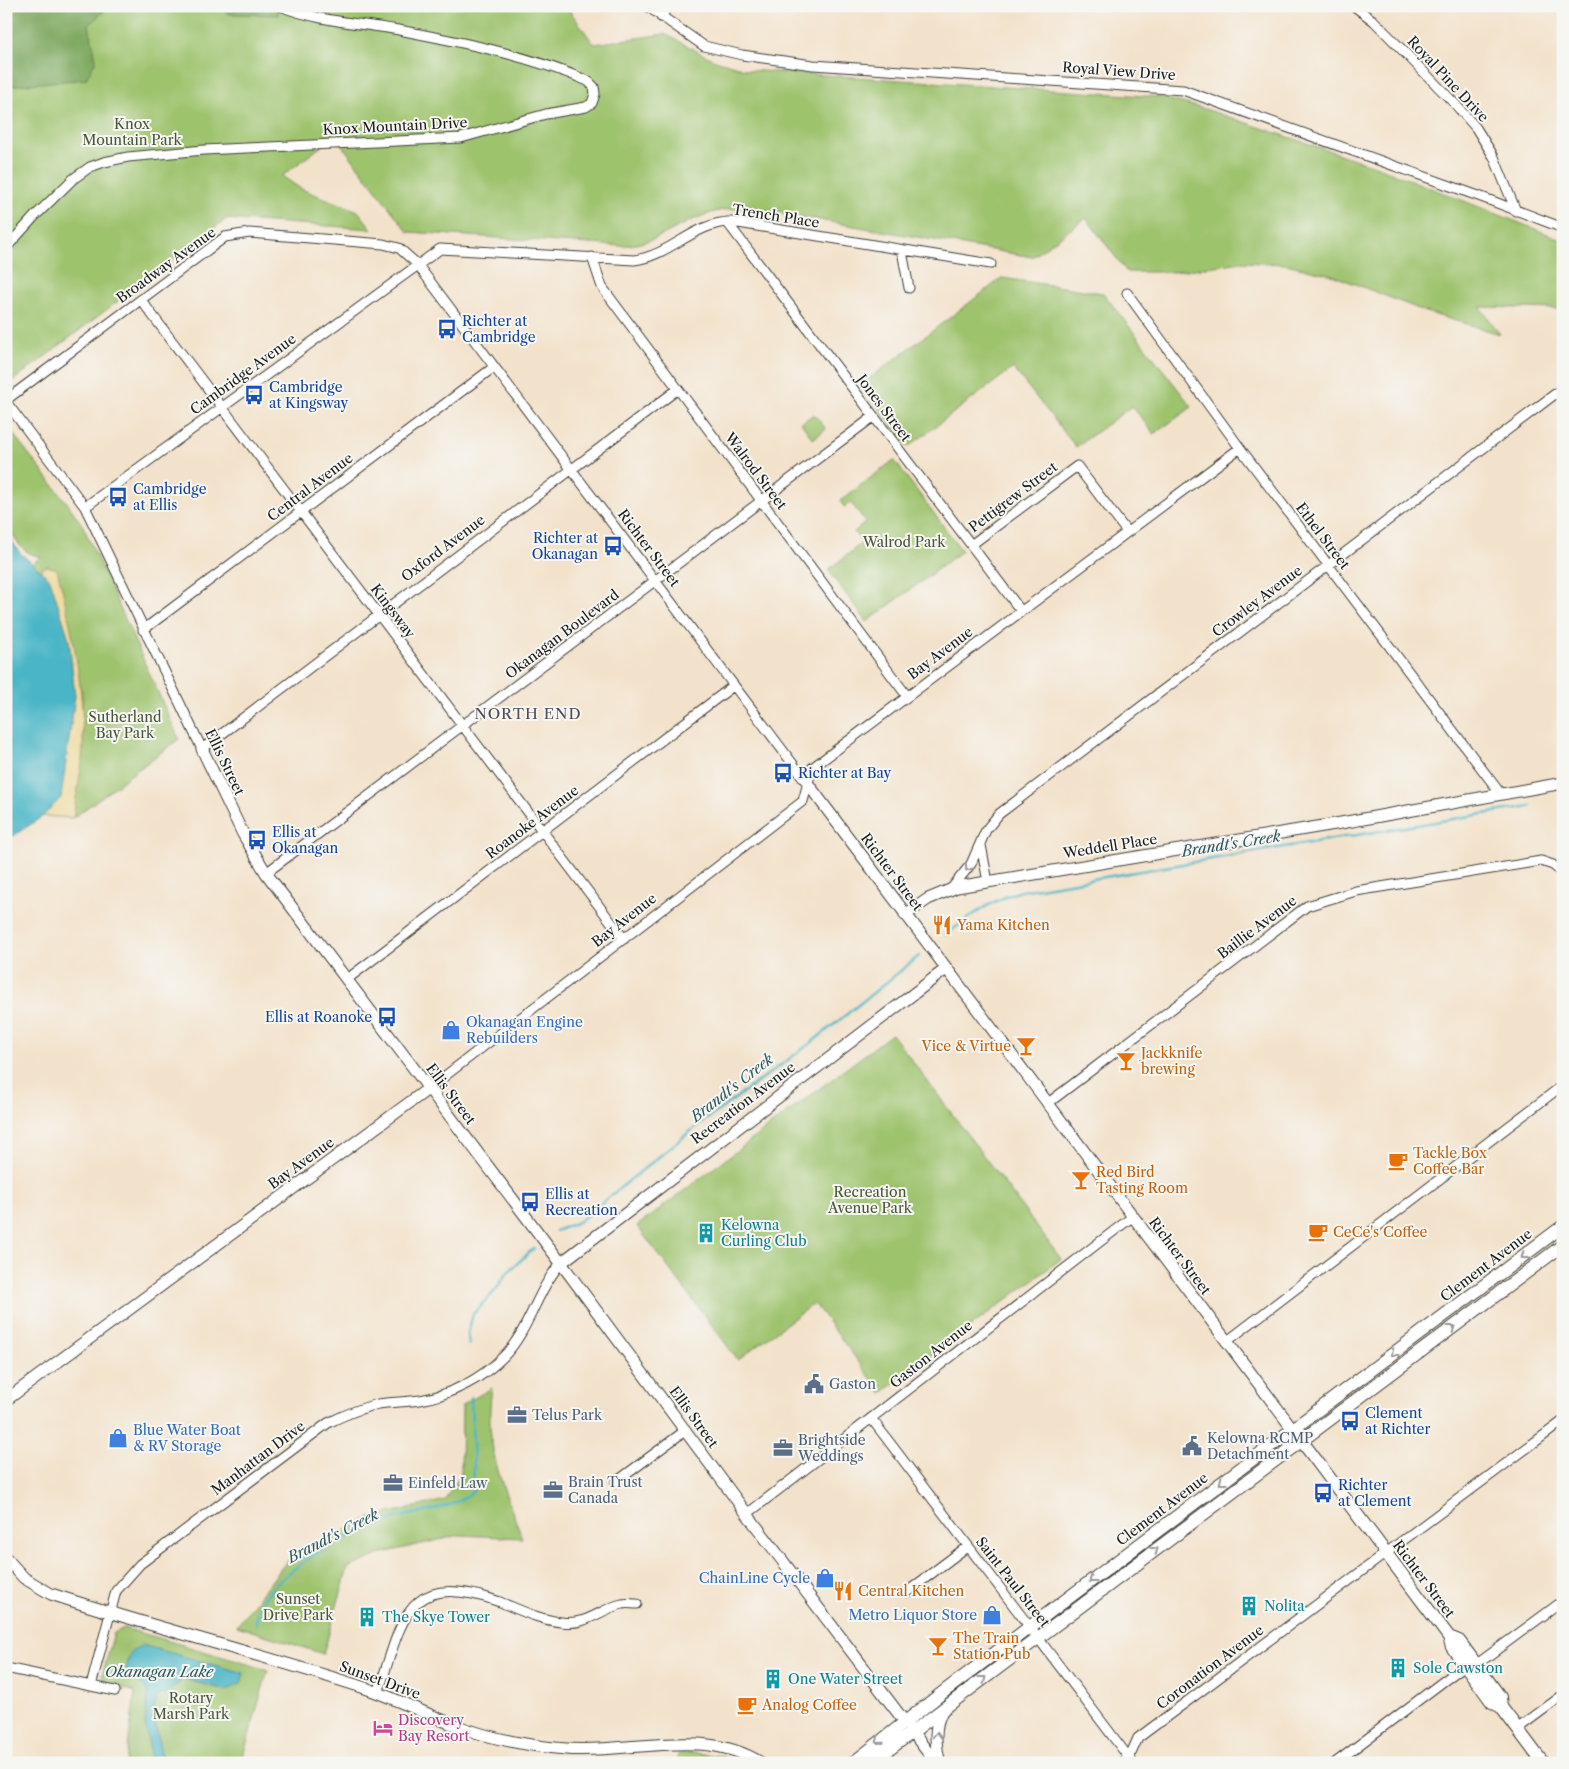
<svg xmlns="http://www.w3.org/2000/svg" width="1569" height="1769" viewBox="0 0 1569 1769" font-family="'Libre Caslon Text',serif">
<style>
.green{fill:#9ec36d;stroke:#5d7044}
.forest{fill:#7ea960;stroke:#4d623e}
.sand{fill:#eeda9e;stroke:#857b5d}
.water{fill:#4ab5c6;stroke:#336871}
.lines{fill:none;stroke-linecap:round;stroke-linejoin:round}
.stream{stroke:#4ab5c6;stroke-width:2.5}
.minor-casing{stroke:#3c3a36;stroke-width:11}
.tertiary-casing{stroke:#3c3a36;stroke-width:13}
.secondary-casing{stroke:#3c3a36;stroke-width:14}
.minor{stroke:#fff;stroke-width:9}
.tertiary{stroke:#fff;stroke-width:11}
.secondary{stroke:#fff;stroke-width:12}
.oneway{stroke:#999}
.labels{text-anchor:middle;stroke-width:4;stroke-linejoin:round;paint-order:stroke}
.street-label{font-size:14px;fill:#1c1c1c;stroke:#f6f6f2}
.park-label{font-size:14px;fill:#4a5638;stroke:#f6f6f2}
.transit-label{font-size:14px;fill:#164399;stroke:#f6f6f2;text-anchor:start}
.food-label{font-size:14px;fill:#c56008;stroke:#f6f6f2;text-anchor:start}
.shop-label{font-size:14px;fill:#366cbe;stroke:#f6f6f2;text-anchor:start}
.culture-label{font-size:14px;fill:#0d838f;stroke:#f6f6f2;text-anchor:start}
.service-label{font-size:14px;fill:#4e5e75;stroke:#f6f6f2;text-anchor:start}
.hotel-label{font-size:14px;fill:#b23c85;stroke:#f6f6f2;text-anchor:start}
.neighbourhood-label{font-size:15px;letter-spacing:1px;fill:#544a58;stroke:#f6f6f2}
.water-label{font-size:15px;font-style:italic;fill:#2e5960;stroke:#f6f6f2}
</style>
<rect width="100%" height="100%" fill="#f6f6f2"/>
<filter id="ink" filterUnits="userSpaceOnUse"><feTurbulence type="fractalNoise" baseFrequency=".02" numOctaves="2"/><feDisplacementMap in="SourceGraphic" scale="10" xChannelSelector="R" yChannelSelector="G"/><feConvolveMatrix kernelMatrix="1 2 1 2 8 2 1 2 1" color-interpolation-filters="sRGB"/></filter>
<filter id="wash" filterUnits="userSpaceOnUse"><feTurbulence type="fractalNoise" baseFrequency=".0096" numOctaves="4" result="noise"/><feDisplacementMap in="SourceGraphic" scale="20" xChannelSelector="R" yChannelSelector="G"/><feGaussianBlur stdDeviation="1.12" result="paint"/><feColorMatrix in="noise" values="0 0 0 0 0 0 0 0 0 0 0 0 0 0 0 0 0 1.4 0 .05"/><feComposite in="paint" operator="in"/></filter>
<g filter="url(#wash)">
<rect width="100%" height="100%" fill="#f3e2cb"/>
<!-- green -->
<path class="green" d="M6,6H566L594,44L665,34L712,59L748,70L1159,97L1205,109L1375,166L1563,240V309L1480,307L1500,334L1429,313L1332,275L1286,264L1242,262L1173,272H1127L1086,218L1032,257L750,208C733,208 716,210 700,217C668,229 659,243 620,246L408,232L335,136L282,176L301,189L358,211L372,229L226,219L6,386Z
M1002,278L1103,293L1192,407L1154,434L1132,406L1076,447L1013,368L908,447L861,385Z
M814,414L826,429L813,439L801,423Z
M6,425L68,504L83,526L179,739L73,818L83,748L82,691L23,571L41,557C23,553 16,543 9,527L6,526Z
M894,460L962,551L867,622L828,570L862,543L854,532L866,522L851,503L844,507L840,501Z
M892,1034L1061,1259L882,1393L814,1303L738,1360L637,1226Z
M492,1388C483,1446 503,1485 522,1538L460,1535L383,1553L348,1568L323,1654L237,1626L286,1562L369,1518L445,1500L461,1474L462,1405Z
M124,1628L268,1670L241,1763H126L135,1692L105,1682L102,1676L114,1633Z
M694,1753L720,1756L741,1763H676L678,1754Z"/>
<!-- forest -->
<path class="forest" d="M6,6H109L89,25L96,60L86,79L6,86Z
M218,6H278V15L229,14Z"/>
<!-- sand -->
<path class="sand" d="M47,566L57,569C72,627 84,686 83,746C82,770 76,795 73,818L43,816L61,798L41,569Z"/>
<!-- water -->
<path class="water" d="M6,533L20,553L50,579L69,639L75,696L61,798L43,816L6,841Z
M142,1645L244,1673L241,1684L226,1690L183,1679L168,1692L158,1696L153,1711L163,1763H152L145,1724L148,1692C139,1675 118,1683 131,1652Z"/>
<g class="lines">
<!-- stream -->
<path class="stream" d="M946,935C970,916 992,900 1021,891L1531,806
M556,1231L578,1222L692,1130L811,1043L919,956
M469,1345L468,1333L473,1314L494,1292L508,1272L534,1248
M256,1625C257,1617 258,1606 263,1600C288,1564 346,1535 387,1521C417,1510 446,1513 473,1492L474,1468L471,1397"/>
</g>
</g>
<g filter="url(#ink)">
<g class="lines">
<defs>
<path id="minor" d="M647,6L704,46L742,55L813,65L1183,90L1484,198L1563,228
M1354,6L1374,21L1455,104L1476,128L1494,157L1516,211
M661,17L668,6
M727,222L1021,611
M6,248L34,217L73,179L90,167L104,162L128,157L204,150L461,138L546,114L586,107L592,103L595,94L594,87L588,81C530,56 466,43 404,31C362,23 320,22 280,6
M902,251L909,288
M592,257L602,287L907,696
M1127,293L1240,448L1500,793
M141,300L624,939
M6,400L225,237L249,233L383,244L399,248L417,264L808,784
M6,402L85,507L202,749L678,389
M85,507L440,249L634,260C670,256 696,221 732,222L991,264
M971,545L1077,466L1127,532
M143,630L494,367
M981,845L988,882
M266,873L873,417
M951,889L971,864L986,830L999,814L1563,388
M346,980L733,686
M428,1089L803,801L812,768L1240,448
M1047,1104L1307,906L1356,891L1541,861L1553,865L1563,874
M1226,1342L1563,1085
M871,1418L1133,1763
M616,1482L686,1430
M747,1514L1132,1217
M907,1592L968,1546
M1473,1667L1563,1601
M6,1668L91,1686L116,1591L140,1564L328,1423C344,1415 361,1408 378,1404C392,1402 406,1402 420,1400C451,1395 481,1379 503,1357C530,1330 536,1291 561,1263
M91,1686L115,1691
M378,1693C403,1618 406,1569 500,1602C520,1610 540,1620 561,1622C587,1626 600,1609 622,1604C627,1603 632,1604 637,1604
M1517,1729L1563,1695
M1122,1763L1129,1758L1138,1738L1563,1421
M1335,1763L1465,1665"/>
<path id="tertiary" d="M202,749L243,834L266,873L561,1263L747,1514L936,1763
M808,784L1301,1440
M905,915L928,899L957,887L1341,823L1563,783
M561,1263L946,969
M6,1400L428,1089
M6,1558L24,1578L51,1594C155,1628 261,1654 365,1688C395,1698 423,1713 452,1724C488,1738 527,1746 566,1749C630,1754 703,1726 761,1763
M940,1763C935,1745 933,1724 944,1708"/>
<path id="secondary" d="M1301,1440L1449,1637L1452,1647L1492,1702L1501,1707L1543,1763
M1449,1637L1459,1641L1500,1697L1501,1707
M853,1763L946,1690L1563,1226
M871,1763L1563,1245"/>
</defs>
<!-- minor casing -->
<use href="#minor" class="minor-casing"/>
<!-- tertiary casing -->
<use href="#tertiary" class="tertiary-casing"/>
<!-- secondary casing -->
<use href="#secondary" class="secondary-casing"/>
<!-- minor -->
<use href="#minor" class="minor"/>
<!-- tertiary -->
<use href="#tertiary" class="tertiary"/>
<!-- secondary -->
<use href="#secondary" class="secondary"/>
</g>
<!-- one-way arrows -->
<defs><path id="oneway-chevron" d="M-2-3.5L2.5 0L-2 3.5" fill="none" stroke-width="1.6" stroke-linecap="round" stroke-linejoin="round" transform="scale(1.25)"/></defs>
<g class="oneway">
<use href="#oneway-chevron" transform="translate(968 868) rotate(125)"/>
<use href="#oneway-chevron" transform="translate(1524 1256) rotate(143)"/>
<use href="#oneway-chevron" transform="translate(1452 1328) rotate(-37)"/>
<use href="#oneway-chevron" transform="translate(1394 1353) rotate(143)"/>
<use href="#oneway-chevron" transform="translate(1222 1482) rotate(143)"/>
<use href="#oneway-chevron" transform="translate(1155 1550) rotate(-37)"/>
<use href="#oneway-chevron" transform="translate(1092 1580) rotate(143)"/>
<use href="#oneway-chevron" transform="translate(983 1679) rotate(-37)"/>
<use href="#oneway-chevron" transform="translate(937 1735) rotate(-88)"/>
<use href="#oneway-chevron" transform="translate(879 1741) rotate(141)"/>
</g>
</g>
<!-- icons -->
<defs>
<symbol id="bus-bare" viewBox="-9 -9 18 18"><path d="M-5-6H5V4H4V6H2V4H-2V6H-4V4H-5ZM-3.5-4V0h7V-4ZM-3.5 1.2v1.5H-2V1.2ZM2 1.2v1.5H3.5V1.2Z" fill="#1a4fb4" stroke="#f6f6f2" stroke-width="2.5" paint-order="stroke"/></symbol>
<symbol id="restaurant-bare" viewBox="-9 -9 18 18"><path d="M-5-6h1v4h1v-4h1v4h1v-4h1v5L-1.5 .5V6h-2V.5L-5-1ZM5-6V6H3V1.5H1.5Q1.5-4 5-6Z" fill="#e8710a" stroke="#f6f6f2" stroke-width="2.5" paint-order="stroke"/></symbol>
<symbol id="shop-bare" viewBox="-9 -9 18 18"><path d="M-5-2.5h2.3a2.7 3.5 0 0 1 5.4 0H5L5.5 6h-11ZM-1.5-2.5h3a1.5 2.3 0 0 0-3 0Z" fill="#3f7fe0" stroke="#f6f6f2" stroke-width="2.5" paint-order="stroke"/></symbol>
<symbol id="bar-bare" viewBox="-9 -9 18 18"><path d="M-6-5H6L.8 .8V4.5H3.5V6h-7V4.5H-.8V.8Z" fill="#e8710a" stroke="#f6f6f2" stroke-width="2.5" paint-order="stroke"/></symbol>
<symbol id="cafe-bare" viewBox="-9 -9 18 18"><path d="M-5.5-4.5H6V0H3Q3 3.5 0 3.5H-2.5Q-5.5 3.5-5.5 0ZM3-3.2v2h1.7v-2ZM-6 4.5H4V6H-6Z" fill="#e8710a" stroke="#f6f6f2" stroke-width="2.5" paint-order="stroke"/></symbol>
<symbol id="building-bare" viewBox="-9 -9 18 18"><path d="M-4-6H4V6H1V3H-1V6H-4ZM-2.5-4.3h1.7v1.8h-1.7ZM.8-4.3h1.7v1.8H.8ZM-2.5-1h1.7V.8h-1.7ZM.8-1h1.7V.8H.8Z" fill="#0f9aa8" stroke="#f6f6f2" stroke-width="2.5" paint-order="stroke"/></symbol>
<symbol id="civic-bare" viewBox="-9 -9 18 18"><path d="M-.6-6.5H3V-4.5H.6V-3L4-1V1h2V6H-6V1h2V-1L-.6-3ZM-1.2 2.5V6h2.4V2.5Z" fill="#5c6f8a" stroke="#f6f6f2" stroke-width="2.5" paint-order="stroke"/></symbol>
<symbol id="office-bare" viewBox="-9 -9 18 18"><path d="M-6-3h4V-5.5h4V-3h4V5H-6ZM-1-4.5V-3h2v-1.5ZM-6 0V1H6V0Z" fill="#5c6f8a" stroke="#f6f6f2" stroke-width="2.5" paint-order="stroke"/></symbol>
<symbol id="hotel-bare" viewBox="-9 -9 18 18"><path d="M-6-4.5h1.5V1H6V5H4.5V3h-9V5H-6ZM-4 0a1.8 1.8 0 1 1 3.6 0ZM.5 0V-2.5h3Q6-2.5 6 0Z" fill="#d1479c" stroke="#f6f6f2" stroke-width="2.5" paint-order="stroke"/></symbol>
</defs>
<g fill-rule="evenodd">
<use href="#bus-bare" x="433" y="315" width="28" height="28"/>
<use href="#bus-bare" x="240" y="381" width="28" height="28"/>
<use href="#bus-bare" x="104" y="483" width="28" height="28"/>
<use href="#bus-bare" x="599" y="532" width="28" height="28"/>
<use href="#bus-bare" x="769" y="759" width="28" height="28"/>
<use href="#bus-bare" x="243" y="826" width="28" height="28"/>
<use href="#restaurant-bare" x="928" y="911" width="28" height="28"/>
<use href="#bus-bare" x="373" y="1003" width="28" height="28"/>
<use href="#shop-bare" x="437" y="1016" width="28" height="28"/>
<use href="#bar-bare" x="1012" y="1032" width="28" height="28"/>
<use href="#bar-bare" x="1112" y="1047" width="28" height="28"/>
<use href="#cafe-bare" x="1384" y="1147" width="28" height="28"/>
<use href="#bar-bare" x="1067" y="1166" width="28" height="28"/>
<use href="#bus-bare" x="516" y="1188" width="28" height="28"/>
<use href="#cafe-bare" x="1304" y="1218" width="28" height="28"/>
<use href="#building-bare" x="692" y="1219" width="28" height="28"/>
<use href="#civic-bare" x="800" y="1370" width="28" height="28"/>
<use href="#office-bare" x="503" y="1401" width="28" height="28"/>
<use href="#bus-bare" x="1336" y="1407" width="28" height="28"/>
<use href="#shop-bare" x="104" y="1424" width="28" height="28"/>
<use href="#civic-bare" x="1178" y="1432" width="28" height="28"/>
<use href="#office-bare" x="769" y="1434" width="28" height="28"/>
<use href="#office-bare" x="379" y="1469" width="28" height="28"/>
<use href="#office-bare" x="539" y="1476" width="28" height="28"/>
<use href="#bus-bare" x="1309" y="1479" width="28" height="28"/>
<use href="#shop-bare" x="811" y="1564" width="28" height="28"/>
<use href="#restaurant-bare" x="829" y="1577" width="28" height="28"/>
<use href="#building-bare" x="1235" y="1592" width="28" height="28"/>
<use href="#shop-bare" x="978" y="1601" width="28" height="28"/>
<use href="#building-bare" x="353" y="1603" width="28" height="28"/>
<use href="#bar-bare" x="924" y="1632" width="28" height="28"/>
<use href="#building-bare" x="1384" y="1654" width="28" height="28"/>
<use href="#building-bare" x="759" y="1665" width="28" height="28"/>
<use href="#cafe-bare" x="733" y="1691" width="28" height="28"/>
<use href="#hotel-bare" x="369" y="1714" width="28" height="28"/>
</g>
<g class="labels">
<!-- street labels -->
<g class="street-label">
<text transform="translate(1119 71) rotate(4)" y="5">Royal View Drive</text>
<text transform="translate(1448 79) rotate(47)" y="5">Royal Pine Drive</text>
<text transform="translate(395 126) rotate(-3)" y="5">Knox Mountain Drive</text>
<text transform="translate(776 216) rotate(9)" y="5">Trench Place</text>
<text transform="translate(166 265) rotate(-36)" y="5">Broadway Avenue</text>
<text transform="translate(243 374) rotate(-36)" y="5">Cambridge Avenue</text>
<text transform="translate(884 408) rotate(53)" y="5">Jones Street</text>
<text transform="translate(756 471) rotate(53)" y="5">Walrod Street</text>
<text transform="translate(310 487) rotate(-37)" y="5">Central Avenue</text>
<text transform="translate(1013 497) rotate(-37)" y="5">Pettigrew Street</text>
<text transform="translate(1323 536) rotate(53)" y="5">Ethel Street</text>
<text transform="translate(443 548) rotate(-37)" y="5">Oxford Avenue</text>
<text transform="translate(649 548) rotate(53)" y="5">Richter Street</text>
<text transform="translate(1257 601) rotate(-37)" y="5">Crowley Avenue</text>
<text transform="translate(393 611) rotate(53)" y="5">Kingsway</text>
<text transform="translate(562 634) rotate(-37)" y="5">Okanagan Boulevard</text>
<text transform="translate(940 653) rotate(-37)" y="5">Bay Avenue</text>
<text transform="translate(225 762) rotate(64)" y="5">Ellis Street</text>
<text transform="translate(532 822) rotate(-37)" y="5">Roanoke Avenue</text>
<text transform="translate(1110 846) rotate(-9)" y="5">Weddell Place</text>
<text transform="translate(892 872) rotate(53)" y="5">Richter Street</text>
<text transform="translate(624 920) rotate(-38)" y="5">Bay Avenue</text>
<text transform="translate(1257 927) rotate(-37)" y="5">Baillie Avenue</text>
<text transform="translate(451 1094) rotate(53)" y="5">Ellis Street</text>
<text transform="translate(743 1103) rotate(-37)" y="5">Recreation Avenue</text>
<text transform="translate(301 1163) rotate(-36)" y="5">Bay Avenue</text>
<text transform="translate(1180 1256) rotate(53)" y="5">Richter Street</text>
<text transform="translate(1486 1265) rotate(-37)" y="5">Clement Avenue</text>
<text transform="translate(931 1354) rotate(-38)" y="5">Gaston Avenue</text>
<text transform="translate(694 1417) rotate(54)" y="5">Ellis Street</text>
<text transform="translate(258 1458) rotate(-37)" y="5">Manhattan Drive</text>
<text transform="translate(1162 1509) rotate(-37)" y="5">Clement Avenue</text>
<text transform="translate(1424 1579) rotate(53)" y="5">Richter Street</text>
<text transform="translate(1013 1582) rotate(52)" y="5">Saint Paul Street</text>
<text transform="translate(1210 1667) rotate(-37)" y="5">Coronation Avenue</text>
<text transform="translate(380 1680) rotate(20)" y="5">Sunset Drive</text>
</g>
<!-- park labels -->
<g class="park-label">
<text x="132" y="129">Knox<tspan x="132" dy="16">Mountain Park</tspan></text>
<text x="904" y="547">Walrod Park</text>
<text x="125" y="722">Sutherland<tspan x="125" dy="16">Bay Park</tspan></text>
<text x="870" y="1197">Recreation<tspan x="870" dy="16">Avenue Park</tspan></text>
<text x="298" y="1604">Sunset<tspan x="298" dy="16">Drive Park</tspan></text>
<text x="191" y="1703">Rotary<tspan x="191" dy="16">Marsh Park</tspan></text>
</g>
<!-- transit labels -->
<g class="transit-label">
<text x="462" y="326">Richter at<tspan x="462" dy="16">Cambridge</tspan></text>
<text x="269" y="392">Cambridge<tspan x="269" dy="16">at Kingsway</tspan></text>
<text x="133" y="494">Cambridge<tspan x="133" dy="16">at Ellis</tspan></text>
<text x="598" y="543" text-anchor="end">Richter at<tspan x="598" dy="16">Okanagan</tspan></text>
<text x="798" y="778">Richter at Bay</text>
<text x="272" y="837">Ellis at<tspan x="272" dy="16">Okanagan</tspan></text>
<text x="372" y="1022" text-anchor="end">Ellis at Roanoke</text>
<text x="545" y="1199">Ellis at<tspan x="545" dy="16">Recreation</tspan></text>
<text x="1365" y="1418">Clement<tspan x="1365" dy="16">at Richter</tspan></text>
<text x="1338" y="1490">Richter<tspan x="1338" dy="16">at Clement</tspan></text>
</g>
<!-- food labels -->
<g class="food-label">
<text x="957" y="930">Yama Kitchen</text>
<text x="1011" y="1051" text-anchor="end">Vice &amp; Virtue</text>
<text x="1141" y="1058">Jackknife<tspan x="1141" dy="16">brewing</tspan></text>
<text x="1413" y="1158">Tackle Box<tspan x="1413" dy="16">Coffee Bar</tspan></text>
<text x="1096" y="1177">Red Bird<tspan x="1096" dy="16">Tasting Room</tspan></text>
<text x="1333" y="1237">CeCe's Coffee</text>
<text x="858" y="1596">Central Kitchen</text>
<text x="953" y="1643">The Train<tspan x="953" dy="16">Station Pub</tspan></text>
<text x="762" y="1710">Analog Coffee</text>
</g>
<!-- shop labels -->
<g class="shop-label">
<text x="466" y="1027">Okanagan Engine<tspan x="466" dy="16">Rebuilders</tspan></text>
<text x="133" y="1435">Blue Water Boat<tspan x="133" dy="16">&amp; RV Storage</tspan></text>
<text x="810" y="1583" text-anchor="end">ChainLine Cycle</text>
<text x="977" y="1620" text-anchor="end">Metro Liquor Store</text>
</g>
<!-- culture labels -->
<g class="culture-label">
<text x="721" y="1230">Kelowna<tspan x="721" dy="16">Curling Club</tspan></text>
<text x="1264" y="1611">Nolita</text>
<text x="382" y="1622">The Skye Tower</text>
<text x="1413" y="1673">Sole Cawston</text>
<text x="788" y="1684">One Water Street</text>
</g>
<!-- service labels -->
<g class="service-label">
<text x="829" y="1389">Gaston</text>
<text x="532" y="1420">Telus Park</text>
<text x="1207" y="1443">Kelowna RCMP<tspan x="1207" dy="16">Detachment</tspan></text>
<text x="798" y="1445">Brightside<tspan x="798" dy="16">Weddings</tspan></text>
<text x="568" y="1487">Brain Trust<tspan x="568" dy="16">Canada</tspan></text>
<text x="408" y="1488">Einfeld Law</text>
</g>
<!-- hotel labels -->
<g class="hotel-label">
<text x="398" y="1725">Discovery<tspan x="398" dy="16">Bay Resort</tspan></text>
</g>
<!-- neighbourhood labels -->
<g class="neighbourhood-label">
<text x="528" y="719">NORTH END</text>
</g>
<!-- water labels -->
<g class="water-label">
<text transform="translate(1231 844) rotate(-9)" y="5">Brandt's Creek</text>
<text transform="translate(732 1088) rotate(-38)" y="5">Brandt's Creek</text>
<text transform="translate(333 1536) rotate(-27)" y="5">Brandt's Creek</text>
<text x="159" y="1677">Okanagan Lake</text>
</g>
</g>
<!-- margin -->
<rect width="1569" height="1769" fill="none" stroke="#f6f6f2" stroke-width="25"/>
</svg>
